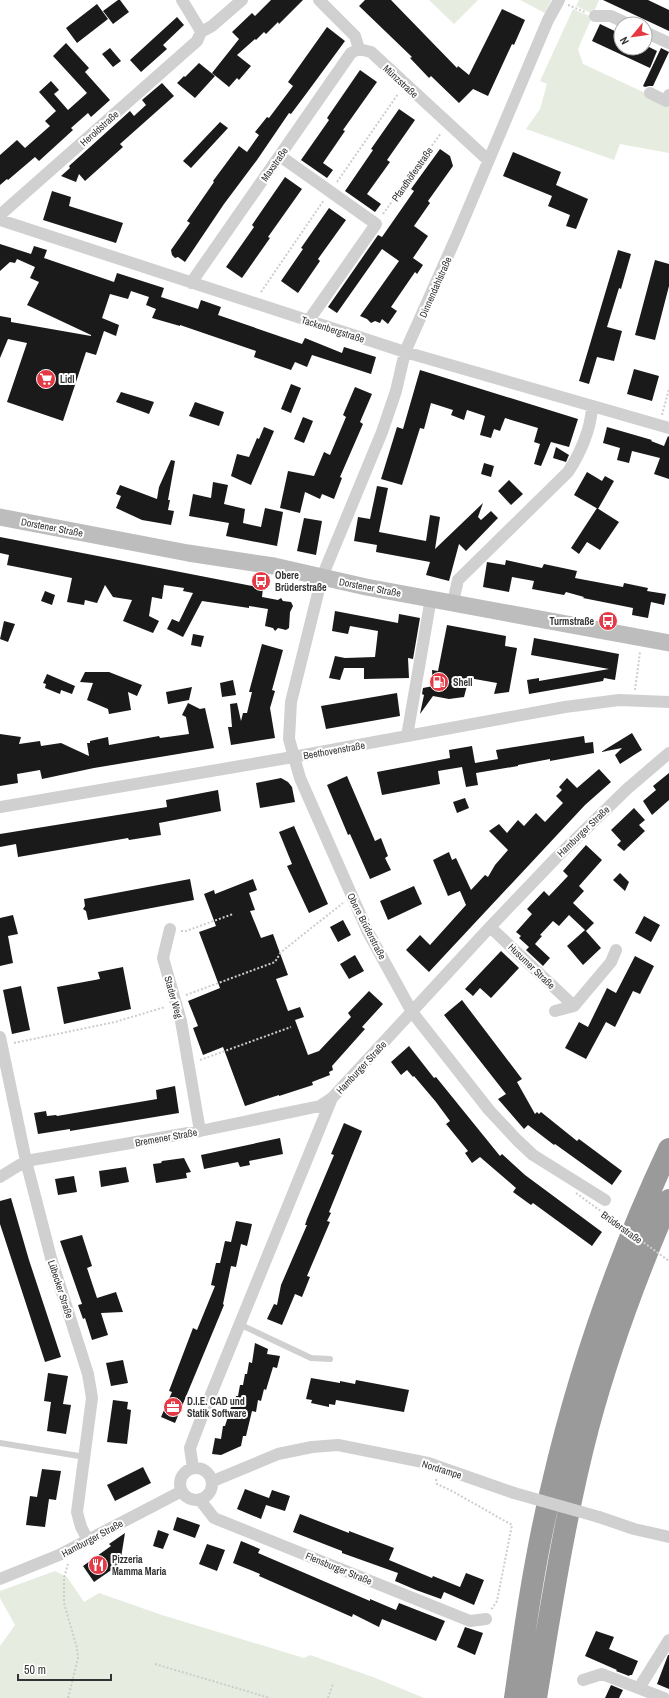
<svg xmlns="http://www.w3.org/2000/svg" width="669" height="1698" viewBox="0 0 669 1698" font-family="'Archivo Narrow',sans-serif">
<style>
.green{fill:#e6ecdf}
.building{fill:#1a1a1a}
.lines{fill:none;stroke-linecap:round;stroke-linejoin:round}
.path{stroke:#cdcdcd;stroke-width:2;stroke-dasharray:2 2;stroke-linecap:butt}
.service{stroke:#d0d0d0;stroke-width:6}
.minor{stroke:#d0d0d0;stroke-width:12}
.secondary{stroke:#bdbdbd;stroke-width:17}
.motorway{stroke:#9a9a9a;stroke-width:22}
.path-bridge{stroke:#cdcdcd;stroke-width:2;stroke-dasharray:2 2;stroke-linecap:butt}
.minor-bridge{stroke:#d0d0d0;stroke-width:12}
.labels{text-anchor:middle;stroke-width:4;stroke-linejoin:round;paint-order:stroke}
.street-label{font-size:10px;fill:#333;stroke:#fff}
.poi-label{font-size:10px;font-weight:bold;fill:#333;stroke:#fff;text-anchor:start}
</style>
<rect width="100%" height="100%" fill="#fff"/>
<!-- green -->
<path class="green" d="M429,0H478L454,24Z
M520,0H551L545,13Z
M579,0H599L593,14L576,6Z
M573,9L592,17L578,49L583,64L656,98V100L669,107V153L620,144L614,160L526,129L540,109L547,84L540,81Z
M55,1571L67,1577L84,1602L99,1593L162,1615L304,1658L310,1655L373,1677L424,1698H0V1646L15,1625L0,1598V1591Z"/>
<!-- building -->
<path class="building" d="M118,0H120L129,12L113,24L103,11Z
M271,0H303L279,24L278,22L266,34L264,32L256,40L255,39L237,55L251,66L239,80L237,78L229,87L212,73L239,39L232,32L252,13L255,16Z
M365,0H391L457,68L458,66L469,75L502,9L525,20L514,45L512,44L488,96L473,89L459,103L431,76L429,78L410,58L412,57L359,6Z
M603,0H648L669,10V31Z
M97,4L108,19L77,43L66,28Z
M177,17L184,25L163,45L167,49L141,72L130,60Z
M600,24L621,34V48H645V45L657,51L650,68L592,41Z
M327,27L345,41L306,94L291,114L289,113L257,160L224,204L185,262L178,257L175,258L172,255L171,250L190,223L187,221L214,182L213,181L239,146L247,152L259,135L255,132L267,117L269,118L293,86L288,82Z
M66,43L89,68L85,72L110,100L91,117L88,113L71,128L73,130L39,161L35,157L8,180L7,179L0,185V155L17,140L25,148L50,126L45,121L56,111L39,92L51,81L59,90L54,94L68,110L87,93L53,56Z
M110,48L121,61L113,67L102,54Z
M661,48L669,52L653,86H649L645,87L643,86Z
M199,63L215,76L195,98L177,83L184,76L185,77Z
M360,70L377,82L343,130L345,131L323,163L333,170L327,178L301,160L329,120L327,118Z
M162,83L174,96L120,144L123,147L85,181L79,174L76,182L61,176L70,168L69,166L130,111L134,116L146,105L142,100Z
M399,109L415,120L387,160L390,162L367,194L381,204L375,212L345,191L373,150L371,149Z
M220,122L228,128L191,168L183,161Z
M440,149L450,156L453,166L428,201L430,203L414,226L428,236L413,258L423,265L417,274L415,272L391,307L397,311L388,324L382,319L380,323L375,321L371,323L367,319L360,316L399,261L382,249L337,313L328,307L378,235L382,237L414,191L411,189Z
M513,152L561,172L556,185L588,199L576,229L566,226L570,215L548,206L552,196L503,176Z
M285,177L302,189L268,237L270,238L242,278L226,267L254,227L252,225Z
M52,191L71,197L69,206L123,223L116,243L43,220Z
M329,208L346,220L318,259L320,261L298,293L281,281L303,249L301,248Z
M0,244L31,254L34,246L47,250L44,258L114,282L117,273L164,288L161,297L198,309L201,300L221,307L218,315L302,344L305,338L342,353L344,347L376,357L371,374L312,355L307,367L295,362L291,370L254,357L256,351L180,325V326L152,318L156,309L146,305L149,297L131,291L128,299L110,294L102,318L119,325L116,336L104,331L96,355L86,352L63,421L7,402L27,343L8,339L0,358V316L11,318V322L91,336V335L27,305L39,282L30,278L35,267L17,259L15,263L10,262L0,271Z
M618,250L631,254L621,289L619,288L607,327L622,331L614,361L597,357L589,384L579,381Z
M655,260L669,264V286L655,340L635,335Z
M634,369L659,376L652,401L627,394Z
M420,370L578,419L569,447L551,442L541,466L534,464L540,444L534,442L538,428L505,418L500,431L494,429L491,438L480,435L485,416L467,410L464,420L451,415L453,410L431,403L424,429L420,428L402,485L381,479L397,427L403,429Z
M291,384L301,388L291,413L281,409Z
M355,387L372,394L360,422L363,424L340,477L342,478L334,499L322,494L320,499L305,492L300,513L280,508L288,471L314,476L324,452L330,455L346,417L343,415Z
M121,392L154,402L149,414L116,402Z
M195,402L224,412L219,426L189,416Z
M303,417L313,421L304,443L294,439Z
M264,427L274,431L251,485L231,476L237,454L249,457L257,438L259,439Z
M607,427L652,440L651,441L664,446L668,436L669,437V479L654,474L660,458L632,451L629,463L617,460L620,448L603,443Z
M556,447L569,455L566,462L553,458Z
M171,460L175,461L168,500H170L168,510L174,511L171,525L142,520L116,508L121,496L116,494L120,485L157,499L159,487Z
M484,463L494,466L491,477L481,474Z
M587,472L602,481L605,476L614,481L598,509L574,495Z
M509,480L523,494L511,505L498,491Z
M213,482L228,485L224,504L245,509L243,523L261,527L265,508L283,512L277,546L226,536L229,523L189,516L193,494L211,498Z
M377,486L388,488L379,532L426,541L430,515L440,517L435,549L483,503L478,517L481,520L491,511L498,518L466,551L459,544L449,581L426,575L430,562L376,552L377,545L354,541L358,517L370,519Z
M597,508L619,522L600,550L587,542L579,554L571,548Z
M304,518L322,521L316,555L297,551Z
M0,537L263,588L262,597L278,600L281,598L283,601L291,602L293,606L290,612L289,628L286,630L278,628L275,631L273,628L265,626L268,609L249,606V608L202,601L183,637L167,629L172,619L179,622L193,593L183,591L184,588L164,585L162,599L152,597L149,616L159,621L153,633L123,621L132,600L113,597L105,585L97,603L85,600L84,605L67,602L72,578L7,565L9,555L0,553Z
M506,560L542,568L544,564L577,571L575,578L623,587L624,583L648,588L647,591L666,594L664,605L651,602L648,618L632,615L633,608L583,598L584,597L566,592L564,595L532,589L534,581L512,577L509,592L483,587L487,562L505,565Z
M45,591L55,595L52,605L41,601Z
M335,611L398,623L399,614L420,618L413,659L408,658L409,678L364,679V668H344L340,680L329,678L335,656L345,658L375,657L378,631L350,626L348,634L332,631Z
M4,621L15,624L8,642L0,639Z
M447,625L506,636L505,646L517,648L509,692L494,694L497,683L469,678L464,697L449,699L433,696L420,714L424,695L422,694L423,688L433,686L432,670L438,671Z
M193,634L204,636L201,647L191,645Z
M534,638L619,654L615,680L604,678L603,681L529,694L527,680L539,678V681L609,669L531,655Z
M262,644L283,650L272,690L275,691L270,708L275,738L231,745L228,727H232L230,704L237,703L241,721L243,713H247L252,692H249Z
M85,672H109L142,685L137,696L128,692L131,710L109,714L108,709L87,700L93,683L80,682Z
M47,674L75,686L72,694L61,690L60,694L45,688L46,684L43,683Z
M233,680L236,695L222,697L220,683Z
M192,687L189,700L168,704L166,692Z
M397,693L400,716L326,729L321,706Z
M188,703L200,709L205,708L214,748L94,768L42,779L40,770L17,774L18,783L0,786V734L21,737L19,744L40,741L41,746L61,743L89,756L87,743H90V741L108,737L109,745L159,736L160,738L189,734L186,717L182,715Z
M632,733L642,750L634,755L620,764L615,755L622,748L601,752Z
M584,736L585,743L593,742L594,753L550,761V759L518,765V766L476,773L478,785L466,787L462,767L438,771L440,784L382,795L377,772L450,758L449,750L472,746L475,763L498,759L496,750Z
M599,769L611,782L585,805L429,972L406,950L420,935L430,945L466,905L460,891L448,896L433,860L449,852L452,860L456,858L471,890L485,875L488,877L495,865L508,850L489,831L499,824L507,833L518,820L524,826L536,813L545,822L563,803L556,796L562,790L559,787L567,778L577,788Z
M669,773V800L652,815L643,801L656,790L653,786Z
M347,776L375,841L381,838L388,856L385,858L391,870L370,879L350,834L348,835L327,785Z
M281,778L288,782L292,787L295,802L260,808L256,783Z
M218,790L221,811L159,823L161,835L129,840L128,838L18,857L16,844L0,847V834L167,807L166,800Z
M465,798L469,808L457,813L453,802Z
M634,808L645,820L639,825L645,831L624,851L617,845L621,841L611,830Z
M294,826L328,904L309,913L287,866L292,864L279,832Z
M586,845L602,860L579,886L584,891L573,903L594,923L586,931L569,915L559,926L553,921L540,935L542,936L535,944L550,958L543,966L526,950L529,947L519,938L521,936L516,932L532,914L527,909L544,891L549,896L568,876L563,871Z
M620,873L629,882L625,891L613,880Z
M190,879L194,900L88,920L86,911L83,909L85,906L84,899Z
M253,879L257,890L249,893L255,910L250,911L261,938L273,934L288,975L276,979L288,1011L300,1007L304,1017L295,1020L308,1055L319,1051L351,1017L348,1013L369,991L383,1004L362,1027L365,1029L332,1066L333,1070L329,1072L330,1075L312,1082L313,1085L279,1096V1095L245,1106L223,1047L203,1055L193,1028L198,1026L188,1001L220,988L199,932L216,926L204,894L214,890L215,894Z
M414,886L422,904L388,920L380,901Z
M13,915L18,934L8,936L13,963L0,966V918Z
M644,916L660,925L651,942L635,933Z
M343,920L351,935L338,942L330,927Z
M585,930L601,948L583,965L567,946Z
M501,951L519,968L491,998L480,988L473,996L465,989Z
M355,955L364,971L349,979L340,964Z
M635,956L654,966L640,994L633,991L615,1027L606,1022L586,1059L565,1048L579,1022L588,1027L607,988L616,993Z
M123,967L131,1009L64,1024L57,987L100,979L98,972Z
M21,986L30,1030L12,1034L3,990Z
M462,1000L522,1079L517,1082L535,1114L537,1112L539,1114L541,1112L577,1141L579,1139L622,1171L612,1185L555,1144L554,1145L528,1125L524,1129L498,1099L506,1094L444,1015Z
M409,1046L434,1078L436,1077L500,1156L502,1154L525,1175L602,1232L592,1246L533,1203L531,1205L513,1192L516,1188L480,1157L472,1163L465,1153L468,1151L446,1124L450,1121L436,1102L414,1076L413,1077L407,1070L401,1075L391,1062Z
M175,1086L179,1113L70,1131V1129L38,1134L34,1113L46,1111L47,1116L56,1115L57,1116L157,1099L156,1090Z
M344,1123L362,1131L329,1212L331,1213L327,1221L330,1222L307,1276L310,1277L302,1297L295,1294L282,1325L267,1319L274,1304L277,1305L281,1285L307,1225H305L307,1219L334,1155L331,1154Z
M280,1138L283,1154L249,1161L250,1165L240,1167L238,1162L204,1169L201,1155Z
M184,1158L191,1172L186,1173L187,1178L156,1183L153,1164L161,1163L162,1161Z
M126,1167L129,1182L101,1187L99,1171Z
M74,1176L77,1192L58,1195L55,1179Z
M11,1198L29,1260L61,1357L45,1362L0,1224V1201Z
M236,1221L252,1224L247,1246L241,1244L236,1267L231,1266L223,1304L224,1305L175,1423L161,1417L172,1392L169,1391L193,1328L197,1330L215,1286L211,1285L216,1263H220L225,1241L231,1242Z
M82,1235L92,1266L87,1268L97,1298L116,1292L123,1312L101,1313L108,1335L92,1340L85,1318L83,1319L78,1305L82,1304L60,1241Z
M255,1343L268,1349L267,1354L280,1356L277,1368L273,1367L266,1390L264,1389L261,1401L258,1400L256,1412L252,1411L246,1436H243L241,1446L221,1455L212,1454L215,1438L221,1439L223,1426H225L231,1407H233L236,1396H238L240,1385H243L245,1374H247L249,1362L252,1363Z
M123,1360L128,1383L111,1386L106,1363Z
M48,1373L68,1376L63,1404L71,1405L66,1434L47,1431L51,1402L44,1401Z
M311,1378L340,1383V1381L355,1384L356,1380L409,1390L404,1412L336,1400L335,1405L329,1404V1407L311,1403L312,1400L306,1399Z
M113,1400L128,1402L127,1409L131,1410L127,1444L107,1442Z
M143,1467L151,1483L115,1501L107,1485Z
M42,1469L61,1471L56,1500L49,1499L45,1527L26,1525L30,1496L37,1497Z
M245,1489L269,1498L272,1490L290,1496L285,1511L266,1505L261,1519L237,1509Z
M300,1514L349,1533V1531L394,1548L389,1560L432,1578L433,1576L460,1587L466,1573L484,1580L474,1605L444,1592L441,1599L416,1590L395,1581L398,1573L342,1553V1551L293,1532Z
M177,1517L200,1525L195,1538L173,1530Z
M158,1530L169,1534L163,1549L153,1546Z
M125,1533L120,1564L94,1582L83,1566L111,1546L109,1544Z
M241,1541L260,1549L258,1553L370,1601V1599L396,1610L399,1603L445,1621L436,1641L382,1619L379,1627L353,1614L352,1617L259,1576L260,1574L233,1563Z
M207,1544L225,1550L217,1571L199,1564Z
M465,1627L483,1633L475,1655L457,1647Z
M596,1631L614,1637L609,1649L638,1661L632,1675H630L629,1676L616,1671L617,1670L585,1656Z
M668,1655H669V1689L657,1684Z
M611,1685L623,1690L619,1698H605Z"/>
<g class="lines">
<!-- path -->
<path class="path" d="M568,5L585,12
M337,182L398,94
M383,214L441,133
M261,292L324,200
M662,415L669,389
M635,690L640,652
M181,931H186L233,914
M186,995L275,962L281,952L343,903
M14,1043L115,1022L165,1007
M200,1060L291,1027
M436,1479L437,1484L452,1491L512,1525L497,1601L491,1610
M155,1664L270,1698
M68,1698L78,1658L77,1648L64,1603V1578L68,1564
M328,1698L333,1684"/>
<!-- service -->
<path class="service" d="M239,1324L311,1358L330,1359
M0,1443L85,1457"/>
<!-- minor -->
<path class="minor" d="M319,0L355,36L359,49
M559,0L548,20L458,233L405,352L396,391L382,432L322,577L291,702L289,739L300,778L352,896L368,932L412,1012L489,1110L517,1140L533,1155L605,1200
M595,16H611L628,24
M201,32L212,26L242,0
M645,32L669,43
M359,49L371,52L488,160
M650,93L666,101L669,95
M280,156L376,224L309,320
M0,215L197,41L201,32L199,28L182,0
M0,220L405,352L669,428
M191,283L351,53L359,49
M453,602L458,580L568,472C580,454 591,429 592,407
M407,736L431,598
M0,807L293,757L565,707L619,700L669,702
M490,927L574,1006
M170,929L163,958L181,1021L200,1131
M555,1011L574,1006L611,962L616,950
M0,1037L26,1161L51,1258L88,1374L92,1398L77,1512L81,1527L88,1540
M0,1177L26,1161L200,1131L320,1106L332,1098
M180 1484a16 16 0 1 1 32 0a16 16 0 1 1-32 0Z
M193,1468L190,1448L201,1419L332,1098L490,927L556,858L627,789L669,753
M213,1481L278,1454L312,1447L338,1445L428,1463L514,1493
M200,1500L214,1518L470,1621L486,1619
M599,1517L634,1529L669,1537
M0,1579L59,1555L182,1491
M583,1680L602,1674L664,1698
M639,1688L669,1640"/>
<!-- secondary -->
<path class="secondary" d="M0,517L188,553L274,566L366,587L669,643"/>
<!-- motorway -->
<path class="motorway" d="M515,1698C525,1627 535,1556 552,1486C579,1370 618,1257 669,1149
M536,1698C551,1607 565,1516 588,1428C609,1349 637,1274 669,1200"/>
<!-- path-bridge -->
<path class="path-bridge" d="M576,1193L669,1261"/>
<!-- minor-bridge -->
<path class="minor-bridge" d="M514,1493L599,1517"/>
</g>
<!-- icons -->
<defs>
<symbol id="supermarket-disc" viewBox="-11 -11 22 22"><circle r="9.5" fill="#e63946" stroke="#fff"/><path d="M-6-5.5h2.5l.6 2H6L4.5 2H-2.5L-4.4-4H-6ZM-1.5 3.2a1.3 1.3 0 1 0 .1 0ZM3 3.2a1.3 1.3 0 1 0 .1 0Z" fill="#fff"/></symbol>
<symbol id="bus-disc" viewBox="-11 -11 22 22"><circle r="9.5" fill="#e63946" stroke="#fff"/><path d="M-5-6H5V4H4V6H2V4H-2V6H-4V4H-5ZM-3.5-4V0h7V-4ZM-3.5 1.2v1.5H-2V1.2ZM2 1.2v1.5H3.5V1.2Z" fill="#fff"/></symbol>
<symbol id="fuel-disc" viewBox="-11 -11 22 22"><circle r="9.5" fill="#e63946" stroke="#fff"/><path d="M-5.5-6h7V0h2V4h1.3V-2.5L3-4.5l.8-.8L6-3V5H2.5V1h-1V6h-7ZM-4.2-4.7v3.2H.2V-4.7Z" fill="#fff"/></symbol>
<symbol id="office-disc" viewBox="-11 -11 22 22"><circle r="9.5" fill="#e63946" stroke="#fff"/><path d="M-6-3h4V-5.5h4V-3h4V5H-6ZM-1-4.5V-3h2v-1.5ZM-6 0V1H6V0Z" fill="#fff"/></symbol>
<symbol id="restaurant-disc" viewBox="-11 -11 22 22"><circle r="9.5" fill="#e63946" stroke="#fff"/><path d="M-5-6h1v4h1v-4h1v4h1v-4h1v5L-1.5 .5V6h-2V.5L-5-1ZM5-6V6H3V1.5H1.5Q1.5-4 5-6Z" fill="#fff"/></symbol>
</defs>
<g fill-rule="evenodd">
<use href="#supermarket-disc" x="35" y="368" width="22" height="22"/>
<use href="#bus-disc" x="250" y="570" width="22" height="22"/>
<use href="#bus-disc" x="597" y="610" width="22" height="22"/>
<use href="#fuel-disc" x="428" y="671" width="22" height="22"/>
<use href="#office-disc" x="162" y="1396" width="22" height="22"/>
<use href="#restaurant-disc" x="87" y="1554" width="22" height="22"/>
</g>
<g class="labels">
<!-- street labels -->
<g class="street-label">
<text transform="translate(401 81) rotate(43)" y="4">Münzstraße</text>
<text transform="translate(99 128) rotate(-42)" y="4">Heroldstraße</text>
<text transform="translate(274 164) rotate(-55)" y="4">Maxstraße</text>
<text transform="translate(412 174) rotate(-55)" y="4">Pfandhöferstraße</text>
<text transform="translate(435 287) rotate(-66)" y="4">Dinnendahlstraße</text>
<text transform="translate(333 329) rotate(18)" y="4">Tackenbergstraße</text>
<text transform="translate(52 527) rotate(11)" y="4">Dorstener Straße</text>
<text transform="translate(370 587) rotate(11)" y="4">Dorstener Straße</text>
<text transform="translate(334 750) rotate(-10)" y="4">Beethovenstraße</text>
<text transform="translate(583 831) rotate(-44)" y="4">Hamburger Straße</text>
<text transform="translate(367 926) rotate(63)" y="4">Obere Brüderstraße</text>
<text transform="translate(532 966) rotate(44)" y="4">Husumer Straße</text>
<text transform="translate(174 997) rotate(74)" y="4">Stader Weg</text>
<text transform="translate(361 1067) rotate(-47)" y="4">Hamburger Straße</text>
<text transform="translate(166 1137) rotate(-10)" y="4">Bremener Straße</text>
<text transform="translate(622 1227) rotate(36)" y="4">Brüderstraße</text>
<text transform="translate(61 1289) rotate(72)" y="4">Lübecker Straße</text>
<text transform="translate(442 1469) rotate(17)" y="4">Nordrampe</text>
<text transform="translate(92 1538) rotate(-28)" y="4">Hamburger Straße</text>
<text transform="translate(339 1568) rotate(22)" y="4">Flensburger Straße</text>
</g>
<!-- poi labels -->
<g class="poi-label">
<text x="60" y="383">Lidl</text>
<text x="275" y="579">Obere<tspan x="275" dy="12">Brüderstraße</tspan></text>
<text x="594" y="625" text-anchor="end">Turmstraße</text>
<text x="453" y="686">Shell</text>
<text x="187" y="1405">D.I.E. CAD und<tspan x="187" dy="12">Statik Software</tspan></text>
<text x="112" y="1563">Pizzeria<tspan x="112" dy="12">Mamma Maria</tspan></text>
</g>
</g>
<!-- north arrow -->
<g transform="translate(633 36) rotate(241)"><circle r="19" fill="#ffffff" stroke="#adadad"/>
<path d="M0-3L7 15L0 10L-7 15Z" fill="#e63946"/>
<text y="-6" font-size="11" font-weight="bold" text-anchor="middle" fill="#333333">N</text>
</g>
<!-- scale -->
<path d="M18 1674v6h93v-6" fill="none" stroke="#333333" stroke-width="2"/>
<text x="24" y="1674" font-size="12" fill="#333333" stroke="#ffffff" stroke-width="3" paint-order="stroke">50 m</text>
</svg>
